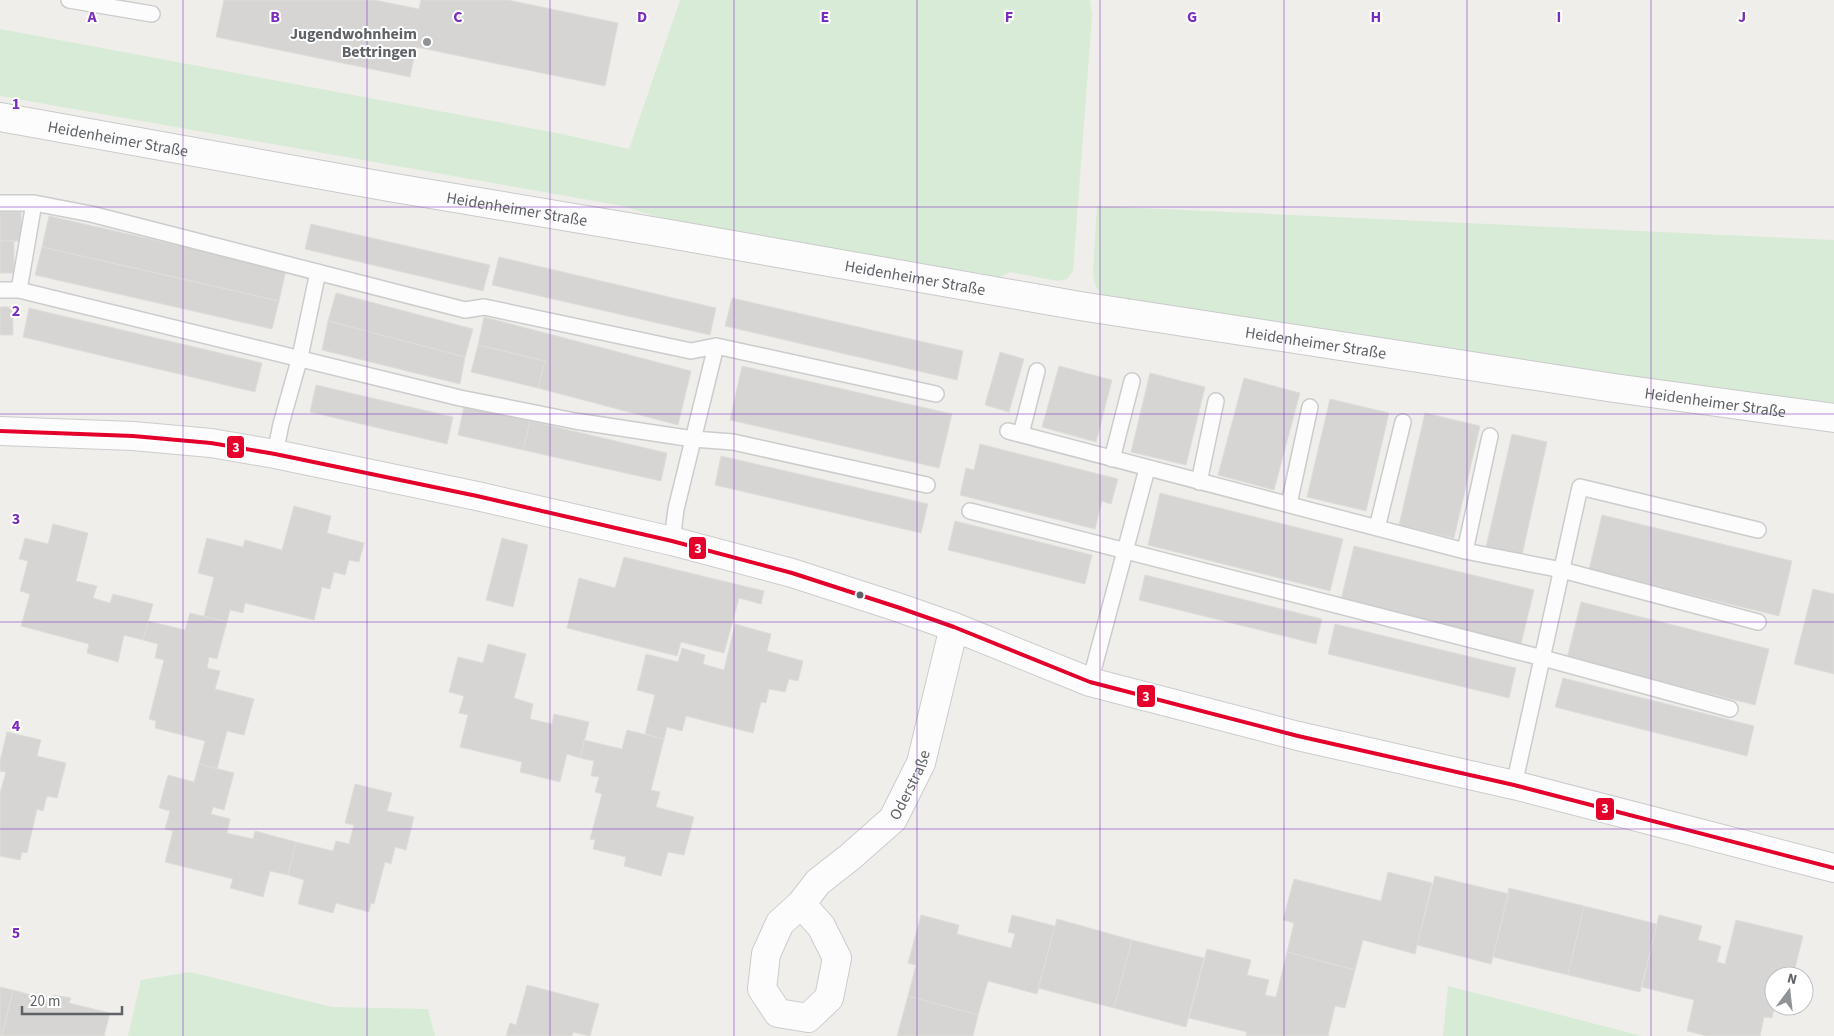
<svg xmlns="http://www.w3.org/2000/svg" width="1834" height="1036" viewBox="0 0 1834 1036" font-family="'Source Sans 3',sans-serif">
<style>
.green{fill:#d8ebd6}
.building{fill:#d6d5d3;stroke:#deddd9}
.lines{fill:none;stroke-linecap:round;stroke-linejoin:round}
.lane-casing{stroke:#cbcccc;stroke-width:18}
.street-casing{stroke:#cbcccc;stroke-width:30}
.secondary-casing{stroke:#cacacb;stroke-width:30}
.lane{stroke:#fdfcfc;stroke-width:15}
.street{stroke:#fdfcfc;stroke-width:28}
.secondary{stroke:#fdfcfc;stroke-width:28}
.bus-1-casing{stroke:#fff;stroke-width:8}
.bus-1{stroke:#e4002b;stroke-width:4}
.grid{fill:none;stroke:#7b2cbf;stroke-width:1;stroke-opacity:0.55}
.poi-dot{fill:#919496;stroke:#fff;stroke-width:2}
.bus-dot{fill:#5f6368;stroke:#fff;stroke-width:2}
.labels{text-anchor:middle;stroke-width:4;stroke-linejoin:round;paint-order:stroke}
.poi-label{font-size:16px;font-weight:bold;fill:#5f6368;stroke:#fff;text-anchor:end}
.street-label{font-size:16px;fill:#5f6368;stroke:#fff}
.grid-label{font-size:16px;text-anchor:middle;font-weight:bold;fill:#7b2cbf;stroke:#fff;stroke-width:4;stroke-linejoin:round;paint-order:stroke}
.line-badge{stroke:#fff;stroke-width:2}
.badge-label{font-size:14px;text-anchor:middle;font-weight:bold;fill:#fff}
</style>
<rect width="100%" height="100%" fill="#efeeea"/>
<!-- green -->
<path class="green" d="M680,0H1090L1092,16L1073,271L1067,279L1058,281L1010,272L993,281L692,228L623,206L0,96V29L562,134L629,149Z
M1097,206L1834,240V409L1111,301C1098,292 1094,287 1093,271Z
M190,972L332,1007L428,1009L435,1036H128L141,980Z
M1448,986L1642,1036H1443Z"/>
<!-- building -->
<path class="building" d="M224,0H374L419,9L421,0H508L618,23L605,86L416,47L410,77L216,37Z
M0,212H21L22,241H0Z
M49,216L286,270L279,301L42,247Z
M311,224L490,265L483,291L305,249Z
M0,241H14V273H0Z
M42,247L279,301L272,329L35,275Z
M499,257L716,308L710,335L492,285Z
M336,293L473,329L465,357L328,321Z
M732,298L963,351L957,380L725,326Z
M0,307H13V335H0Z
M29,308L262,363L255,392L23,337Z
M484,317L691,371L678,425L538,388L545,361L478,345Z
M328,321L465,357L460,384L322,350Z
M478,345L545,361L538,388L471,372Z
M1000,352L1024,359L1009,412L985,405Z
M742,366L952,414L939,468L730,420Z
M1059,366L1112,380L1096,442L1042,427Z
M1150,373L1205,387L1186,465L1131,452Z
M1244,378L1300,393L1274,490L1218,475Z
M316,385L453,417L447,444L310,412Z
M1330,399L1389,413L1366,511L1307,497Z
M464,406L530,421L523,450L458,435Z
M1425,413L1480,426L1454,538L1399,525Z
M530,421L667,453L661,481L523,450Z
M1512,434L1547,442L1522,555L1486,547Z
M980,444L1118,479L1111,504L1102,501L1095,529L960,495L966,468L974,470Z
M721,456L928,504L921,533L715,485Z
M1160,493L1343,539L1330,591L1148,545Z
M294,506L331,516L327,533L364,543L359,562L349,560L345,575L334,572L330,589L322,587L314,620L245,603L243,613L230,610L227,622L204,616L214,577L198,573L207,538L243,547L245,540L282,550Z
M1602,515L1792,561L1779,616L1589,570Z
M955,521L1092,555L1085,584L948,550Z
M53,524L88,533L76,581L97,586L93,598L110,603L113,594L153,604L143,640L124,635L118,662L87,653L89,644L21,626L30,594L20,591L28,561L19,559L25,538L48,544Z
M502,538L528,545L513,607L486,600Z
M1354,546L1534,590L1521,644L1341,600Z
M624,557L764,591L761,604L739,598L724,653L681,642L677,656L567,628L579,578L615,588Z
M1145,575L1322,619L1316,644L1139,600Z
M1813,589L1834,594V674L1794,664Z
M1581,602L1769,649L1755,705L1567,658Z
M190,613L227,622L217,659L209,657L207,668L220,671L215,689L254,699L244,735L227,731L217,769L199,764L205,741L155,728L156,721L149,719L164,660L155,658L158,644L143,640L148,621L185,630Z
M735,624L771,634L767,651L803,661L798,681L789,679L785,692L769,689L766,703L761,702L753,733L686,716L682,731L667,727L664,739L645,734L655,695L637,690L646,654L678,662L682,648L705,655L703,664L724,670Z
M1335,624L1516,668L1509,698L1328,654Z
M488,644L526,654L514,698L533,704L530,719L552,724L554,714L589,722L580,758L567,754L560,782L520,772L522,762L460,747L468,715L459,713L464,696L449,692L458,657L483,663Z
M1563,678L1754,726L1747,756L1555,707Z
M627,730L664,739L651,790L660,792L656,807L694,817L684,855L668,852L661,876L624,866L626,857L593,849L595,840L590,839L602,794L595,792L599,777L591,776L594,761L580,758L584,740L622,749Z
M7,732L41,740L37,756L66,763L57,798L47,796L43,811L37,809L27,853L22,852L20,860L0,856V793L6,772L0,771V761Z
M199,764L234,773L224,810L213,807L211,814L230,819L227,833L253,839L255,831L296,842L288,875L270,871L263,897L230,888L233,879L165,862L173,831L165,829L170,811L159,808L168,775L194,782Z
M355,784L392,793L387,811L414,817L406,850L395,847L391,864L385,862L374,904L371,903L369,912L336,903L333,913L298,904L304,880L288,875L296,842L333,851L336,841L349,844L354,825L345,823Z
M1388,872L1432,883L1415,954L1363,940L1355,970L1287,952L1294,923L1283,920L1294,879L1381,901Z
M1435,876L1509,894L1491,964L1417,945Z
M1509,888L1584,906L1568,975L1493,957Z
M1584,906L1657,924L1640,992L1568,975Z
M921,915L959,925L957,934L1011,948L1015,934L1008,932L1012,915L1055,926L1037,994L988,981L978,1015L908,996L916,965L908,963Z
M1659,915L1702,926L1698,940L1721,946L1717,962L1725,964L1736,920L1803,936L1793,976H1774V1006H1775L1772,1018L1764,1017L1760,1036H1707L1687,1031L1694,1000L1642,987Z
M1057,919L1132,940L1114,1008L1038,988Z
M1132,940L1204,958L1186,1027L1114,1008Z
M1207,949L1251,960L1247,975L1269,980L1265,995L1276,997L1287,952L1355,970L1345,1008L1335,1006L1328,1036H1246L1247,1032L1189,1018Z
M527,985L599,1004L590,1036L573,1032L572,1036H506L510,1023L516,1025Z
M0,987L13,990L2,1036H0Z
M13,990L53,1001L54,995L71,998L69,1003L110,1013L104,1036H2Z
M908,996L978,1015L973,1036H897Z"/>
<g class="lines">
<defs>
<path id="lane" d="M69,0L152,14
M0,203H34L91,214L465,310L484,307L691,351L716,346L936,394
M0,290H19L460,398L575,421L693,439L733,442L927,485
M19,290L34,203
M1008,431L1465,551L1562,570L1758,622
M1021,434L1037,371
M275,454L281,424L300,357L318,272
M1112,459L1132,381
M1199,482L1216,401
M1289,504L1310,407
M970,511L1543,658L1730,709
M1377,528L1403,422
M672,541L676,509L716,346
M1465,551L1490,436
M1090,682L1147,469
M1514,785L1580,487L1758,530"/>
<g id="street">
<path d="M0,431L133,436L211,443L275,454L477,496L672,541L792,573L900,608L954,627L1090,682L1298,736L1514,785L1834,868"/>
<path id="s1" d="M801,904L821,926L837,958L829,998L808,1018L778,1013L762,989L766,954L780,923L801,904L818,882L850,857L893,819L921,763L954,627"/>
</g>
<g id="secondary">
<path id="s2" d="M0,117L389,187L664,233L1080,306L1614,388L1834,418"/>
</g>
</defs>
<!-- lane casing -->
<use href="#lane" class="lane-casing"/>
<!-- street casing -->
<use href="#street" class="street-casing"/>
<!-- secondary casing -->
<use href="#secondary" class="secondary-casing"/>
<!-- lane -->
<use href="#lane" class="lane"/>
<!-- street -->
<use href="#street" class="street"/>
<!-- secondary -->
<use href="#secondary" class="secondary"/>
<defs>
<path id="bus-1" d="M0,431L133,436L211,443L275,454L477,496L672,541L792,573L900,608L954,627L1090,682L1298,736L1514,785L1834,868"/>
</defs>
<!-- bus-1 casing -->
<use href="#bus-1" class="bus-1-casing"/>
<!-- bus-1 -->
<use href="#bus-1" class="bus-1"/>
</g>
<!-- grid -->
<path class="grid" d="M183,0V1036M367,0V1036M550,0V1036M734,0V1036M917,0V1036M1100,0V1036M1284,0V1036M1467,0V1036M1651,0V1036M0,207H1834M0,414H1834M0,622H1834M0,829H1834"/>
<!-- markers -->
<circle class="poi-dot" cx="427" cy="42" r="5"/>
<circle class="bus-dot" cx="860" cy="595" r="4.5"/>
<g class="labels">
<!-- poi labels -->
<g class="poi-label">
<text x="417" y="39">Jugendwohnheim<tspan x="417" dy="18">Bettringen</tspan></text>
</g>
<!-- street labels -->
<g class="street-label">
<text dy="6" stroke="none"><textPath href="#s2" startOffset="120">Heidenheimer Straße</textPath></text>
<text dy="6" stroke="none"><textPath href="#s2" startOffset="525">Heidenheimer Straße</textPath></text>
<text dy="6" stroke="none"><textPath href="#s2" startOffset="929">Heidenheimer Straße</textPath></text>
<text dy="6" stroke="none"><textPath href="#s2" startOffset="1335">Heidenheimer Straße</textPath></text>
<text dy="6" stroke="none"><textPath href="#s2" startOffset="1739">Heidenheimer Straße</textPath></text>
<text dy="6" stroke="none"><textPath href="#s1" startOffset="456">Oderstraße</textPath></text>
</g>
</g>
<g class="grid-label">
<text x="92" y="22">A</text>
<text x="275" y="22">B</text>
<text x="458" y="22">C</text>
<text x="642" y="22">D</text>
<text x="825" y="22">E</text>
<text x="1009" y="22">F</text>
<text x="1192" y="22">G</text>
<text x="1376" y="22">H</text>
<text x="1559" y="22">I</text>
<text x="1742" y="22">J</text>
<text x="16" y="109">1</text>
<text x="16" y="316">2</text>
<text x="16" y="524">3</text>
<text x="16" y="731">4</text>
<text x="16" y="938">5</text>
</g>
<g class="line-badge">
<rect x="226" y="435" width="19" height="24" rx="5" fill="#e4002b"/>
<rect x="688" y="536" width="19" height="24" rx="5" fill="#e4002b"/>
<rect x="1136" y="684" width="20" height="24" rx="5" fill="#e4002b"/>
<rect x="1595" y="797" width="20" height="24" rx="5" fill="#e4002b"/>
</g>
<g class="badge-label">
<text x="236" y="452">3</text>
<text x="698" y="553">3</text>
<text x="1146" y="701">3</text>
<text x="1605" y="813">3</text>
</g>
<!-- north arrow -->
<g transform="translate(1789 991) rotate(15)"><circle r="24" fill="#ffffff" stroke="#bfc1c3"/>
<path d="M0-4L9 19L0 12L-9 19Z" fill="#919496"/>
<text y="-8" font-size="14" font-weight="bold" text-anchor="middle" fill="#5f6368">N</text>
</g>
<!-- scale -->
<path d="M22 1006v8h100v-8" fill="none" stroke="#5f6368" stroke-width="2.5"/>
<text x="30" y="1006" font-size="15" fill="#5f6368" stroke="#ffffff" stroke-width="4" paint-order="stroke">20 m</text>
</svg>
